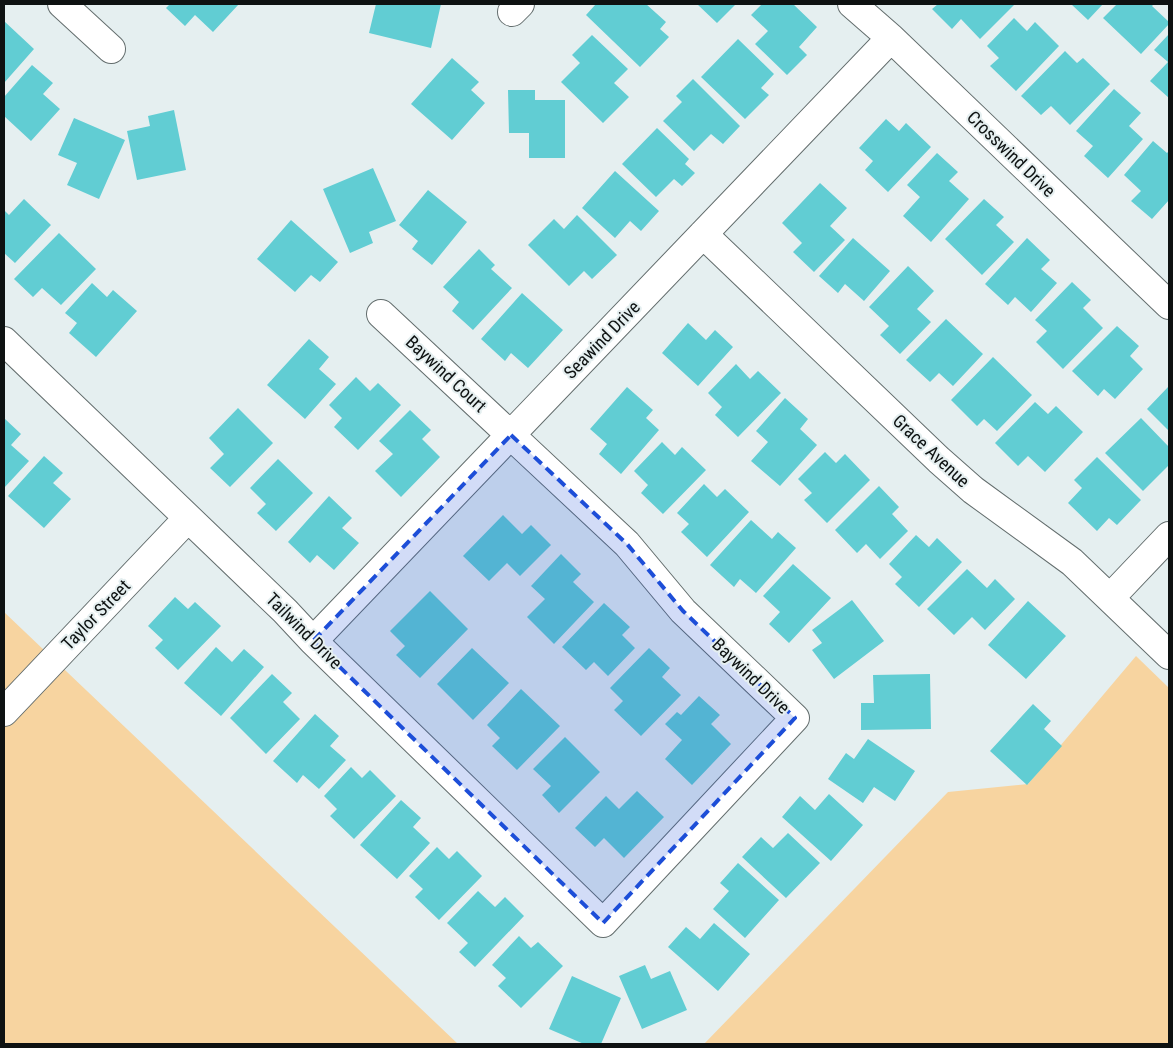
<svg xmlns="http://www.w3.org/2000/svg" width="1173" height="1048" viewBox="0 0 1173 1048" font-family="'Roboto Condensed',sans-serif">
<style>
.green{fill:#f7d4a0}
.building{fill:#61cdd3}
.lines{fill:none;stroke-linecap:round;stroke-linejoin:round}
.minor-casing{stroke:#636d6d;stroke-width:30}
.minor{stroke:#fff;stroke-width:28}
.marked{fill:#1d4ed8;fill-opacity:0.2;stroke:#1d4ed8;stroke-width:4;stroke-dasharray:10 6;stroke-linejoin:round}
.labels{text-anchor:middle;stroke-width:4;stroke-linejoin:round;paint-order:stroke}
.street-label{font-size:18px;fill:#0e1212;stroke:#e5eff0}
</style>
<rect width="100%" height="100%" fill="#e5eff0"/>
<!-- green -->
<path class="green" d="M4,612L458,1044H4Z
M1136,656L1169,688V1044H704L948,792L1028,784Z"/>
<!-- building -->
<path class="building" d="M170,4H239L213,32L195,15L185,26L166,8Z
M376,4H441L431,48L369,33Z
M596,4H646L666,22L660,29L669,37L640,67L586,15Z
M697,4H736L717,23Z
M762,4H793L817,27L799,47L807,55L787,75L755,44L768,31L751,15Z
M938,4H1015L980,39L961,19L952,29L932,9Z
M1071,4H1103L1088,20Z
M1117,4H1154L1152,6L1169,22V24L1141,54L1103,18Z
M1014,18L1027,31L1035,22L1059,46L1016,91L990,66L999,58L987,46Z
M4,21L34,49L4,83Z
M1169,34V98L1150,81L1168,62L1154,50Z
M592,35L628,69L614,83L629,97L603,123L561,82L580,63L572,55Z
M738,39L774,74L761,88L769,95L745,119L701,77Z
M1065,51L1077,63L1083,58L1110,84L1070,125L1051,106L1041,115L1021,96Z
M452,58L479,82L471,90L485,103L452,140L411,104Z
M32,65L53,83L43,94L60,109L31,141L4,116V97Z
M693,79L740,126L723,144L711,134L694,151L663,121L682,102L676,96Z
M1114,89L1141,113L1129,126L1143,139L1108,178L1084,156L1093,146L1076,131Z
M508,90H535V100H565V158H529V133H509Z
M174,110L186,170L137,180L127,131L150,126L148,116Z
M74,118L125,140L99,199L67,185L77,163L58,155Z
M886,119L899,131L906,123L931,147L888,192L865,170L873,161L859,148Z
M657,128L689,159L685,164L695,173L682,186L674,179L656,197L622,164Z
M1153,141L1167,153L1169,151V200L1152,219L1131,201L1141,191L1124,175Z
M937,153L958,172L949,181L969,199L931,242L903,216L920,197L907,185Z
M373,168L396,221L369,232L373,243L350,253L323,189Z
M615,171L659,211L641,231L630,221L615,238L582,208Z
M820,183L847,208L830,226L845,240L814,272L793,252L802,243L782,223Z
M428,190L467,222L432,265L412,249L418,241L399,225Z
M24,199L51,225L15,263L4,253V210L9,215Z
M984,199L1004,217L996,225L1014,242L982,275L945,239Z
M577,215L617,255L592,279L584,271L569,286L528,245L554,219L564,229Z
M291,220L338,262L320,282L311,275L295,292L257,259Z
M59,233L96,269L61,305L42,288L33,297L14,279Z
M853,238L890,271L864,301L845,284L838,293L819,276Z
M1027,238L1050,260L1041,269L1057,283L1031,312L1015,297L1008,305L985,284Z
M479,249L495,265L491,269L512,288L473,330L452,311L459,302L443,287Z
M908,266L934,291L917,309L931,322L900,354L880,335L889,326L869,307Z
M1072,282L1091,300L1083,308L1103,328L1063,369L1036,342L1047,331L1035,320Z
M92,283L107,297L113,290L137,311L96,357L69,333L77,323L65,313Z
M522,293L563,330L528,368L511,353L505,361L481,339Z
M946,319L983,354L953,386L939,373L930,382L906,360Z
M688,323L706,340L715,330L733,347L698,386L662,353Z
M1117,326L1139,346L1130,356L1143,369L1115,399L1104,389L1098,396L1072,371Z
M309,339L329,357L319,369L336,384L305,419L267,385Z
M993,357L1032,395L997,431L984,419L977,426L951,400Z
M736,364L750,379L758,371L781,393L738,437L715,415L722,407L708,393Z
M356,377L370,391L378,383L401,405L358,450L334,427L342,418L329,405Z
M1169,386V431L1147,409Z
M627,387L653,410L646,418L659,430L621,474L599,454L607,444L590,429Z
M785,398L808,419L800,429L817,445L780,486L751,461L768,442L756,431Z
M1035,402L1048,414L1056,406L1083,432L1045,472L1028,456L1018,466L995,443Z
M238,408L273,443L230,487L210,468L224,454L209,438Z
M410,410L431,430L422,439L440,457L401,497L375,471L393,454L379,441Z
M4,418L21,434L11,445L29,461L4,488Z
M1141,418L1169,447V465L1143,491L1105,453Z
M662,442L675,455L682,447L706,470L663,514L641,493L648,485L634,471Z
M825,452L836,463L845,454L870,480L827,523L804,500L812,493L798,479Z
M44,456L63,473L53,483L71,499L44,528L8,496Z
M1097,457L1141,500L1117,525L1109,518L1097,531L1068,503L1082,488L1074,480Z
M278,459L313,493L276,531L257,513L266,504L250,488Z
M704,484L717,497L725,489L749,512L707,557L681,532L689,524L677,513Z
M879,486L899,507L892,514L908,531L880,559L866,544L857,553L835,530Z
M329,496L352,518L342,528L359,543L334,570L317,555L310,563L288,542Z
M503,515L522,534L531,525L551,545L520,576L507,563L489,581L463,556Z
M751,520L772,539L778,532L796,548L756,593L740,579L734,587L710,565Z
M916,535L929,547L937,538L962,562L919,607L895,584L902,577L889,564Z
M561,554L581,574L573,582L594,602L554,644L527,617L545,599L531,586Z
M793,564L831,598L789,643L769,624L780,612L763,596Z
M967,569L987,588L995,579L1015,599L985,630L972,617L954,635L927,609Z
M430,591L468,629L420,678L396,655L405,646L390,631Z
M175,597L188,609L195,602L221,626L178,670L155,648L163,640L148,626Z
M852,600L884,641L834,679L812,650L822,643L812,630Z
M1028,601L1066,636L1026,679L988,645Z
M604,603L630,627L622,635L635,648L608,676L594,662L586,670L562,647Z
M216,647L232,662L244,649L264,667L221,716L184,683Z
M472,648L509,683L473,720L437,684Z
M649,648L670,668L662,677L681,695L641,736L614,710L623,701L610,688Z
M272,674L292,693L283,702L300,719L266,754L230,718Z
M930,674L931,729L861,730V703H874L873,675Z
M521,689L560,726L517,770L492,746L500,738L487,725Z
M699,696L720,715L711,724L731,744L692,785L665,759L682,740L665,724L677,712L681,715Z
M1033,704L1051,721L1044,729L1062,746L1027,785L990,751Z
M315,714L339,736L330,746L346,760L319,789L303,775L297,783L273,761Z
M565,737L600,772L559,813L542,795L551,786L533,769Z
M868,739L915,771L895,801L874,787L863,803L828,779L846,753L854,759Z
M351,767L362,778L370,770L396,796L354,839L330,816L337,809L324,796Z
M637,791L664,817L624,858L604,838L595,847L575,828L606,796L619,809Z
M829,794L863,825L831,861L782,817L800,796L815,810Z
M401,800L421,818L413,827L430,843L397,879L360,845Z
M788,833L820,863L786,898L742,857L761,837L773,848Z
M437,847L449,859L457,851L482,876L439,920L415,897L423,889L409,876Z
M738,863L779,900L745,938L713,909L729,891L720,883Z
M478,891L495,907L505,897L524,916L475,967L459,952L468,943L447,923Z
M714,923L750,954L718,991L668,947L686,927L700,939Z
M519,936L531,948L538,942L563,966L521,1008L498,986L506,978L492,965Z
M645,965L651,979L670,971L687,1010L642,1029L619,976Z
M572,976L621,998L601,1044H584L549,1029Z"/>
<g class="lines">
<defs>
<path id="minor" d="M62,4L111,49
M852,4L891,38L1169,305
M512,12L520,4
M703,234L939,460L973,490L1072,562L1169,655
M4,341L285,611L313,641L603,923L795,718L683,611L627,544L381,314
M1110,598L1169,536
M313,641L891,38
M4,712L188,518"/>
</defs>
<!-- minor casing -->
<use href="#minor" class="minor-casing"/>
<!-- minor -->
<use href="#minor" class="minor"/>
</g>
<!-- marked area -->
<path class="marked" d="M511,435L627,544L683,611L795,718L603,923L313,641Z"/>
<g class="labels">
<!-- street labels -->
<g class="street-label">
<text transform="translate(1011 154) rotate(44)" y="6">Crosswind Drive</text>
<text transform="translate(602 340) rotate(-46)" y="6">Seawind Drive</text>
<text transform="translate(446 374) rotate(43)" y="6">Baywind Court</text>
<text transform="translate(931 451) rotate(43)" y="6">Grace Avenue</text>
<text transform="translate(96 615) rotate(-46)" y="6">Taylor Street</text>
<text transform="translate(304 631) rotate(45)" y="6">Tailwind Drive</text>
<text transform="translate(751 676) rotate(44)" y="6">Baywind Drive</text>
</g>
</g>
<!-- border -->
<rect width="1173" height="1048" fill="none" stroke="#0e1212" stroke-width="10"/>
</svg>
